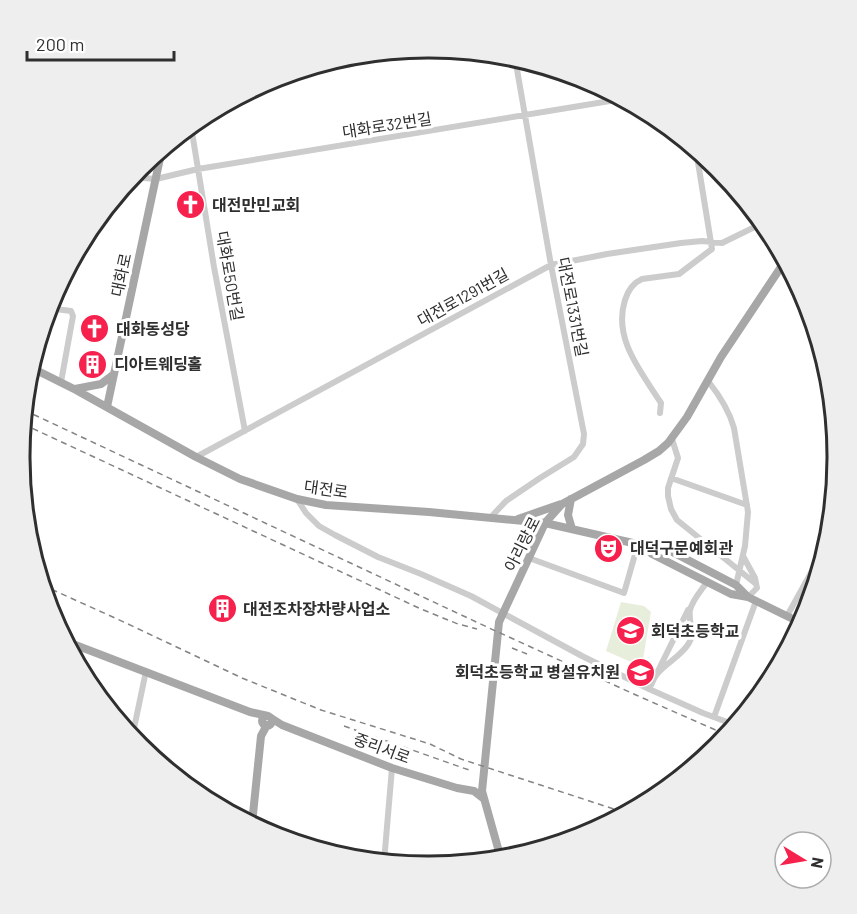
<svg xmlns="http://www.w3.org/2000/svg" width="857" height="914" viewBox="0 0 857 914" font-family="Barlow,'Noto Sans KR',sans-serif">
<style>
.pitch{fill:#e8eedc}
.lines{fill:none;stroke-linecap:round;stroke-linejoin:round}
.minor{stroke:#ccc;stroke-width:6}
.major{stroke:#a7a7a7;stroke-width:8}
.rail{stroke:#848484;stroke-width:1.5;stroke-dasharray:6 4.5;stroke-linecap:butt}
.labels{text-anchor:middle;stroke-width:6;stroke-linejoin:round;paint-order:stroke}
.street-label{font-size:16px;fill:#2f2f2f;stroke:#fff}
.poi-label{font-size:16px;font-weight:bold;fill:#2f2f2f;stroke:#fff;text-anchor:start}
.rim{fill:none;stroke:#2f2f2f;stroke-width:3}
</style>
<rect width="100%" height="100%" fill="#fff"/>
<!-- pitch -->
<path class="pitch" d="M621,602L644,606L651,612L642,665L640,666L606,651Z"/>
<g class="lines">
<!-- minor -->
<path class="minor" d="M191,126L214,267L245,431
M131,177L156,179L198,169L622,99
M77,250L91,240L94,222
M48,308L71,311L73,316L61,382
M708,381C720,396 729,410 734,428L748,512L745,546L736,585
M660,413L661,403L659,400C640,370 613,338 625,300C628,290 633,283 642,279L679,274L712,249L696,150
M672,439L678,458L668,488V496L671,509L677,520L756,584
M196,457L551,265L607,254L681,243L702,241L722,243L763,223
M671,478L747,505
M297,499L306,513L319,526L335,535L378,557L421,574L471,596L582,656L649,689L703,713L735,725
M491,517L506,501L540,478L574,457L583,444L584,434L551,265L515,58
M743,556L755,578L757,588L748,597
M529,558L624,593L638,544
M787,616L827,544
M658,671L688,610
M649,689C652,684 654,677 658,673C668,662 682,655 689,643C695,633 688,621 690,610C693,599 701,591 707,582
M714,717L756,601
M132,738L146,671
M384,862L392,768"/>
<!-- major -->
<path class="major" d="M30,367L76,390L196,457L240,479L297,499L326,505L429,512L545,523L646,546L657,544L736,585L748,597
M75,389L101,384L113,375
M107,407L162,149
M571,499L568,515L572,529
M518,519L561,504
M646,546L652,554L731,594L748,597L801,623
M65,641L250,712L268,716L282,725L392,768L457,788L474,791L483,798
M262 721a5 5 0 1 1 10 0a5 5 0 1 1-10 0Z
M252,824L261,736L267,725
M501,859L482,791L499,622L545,523L562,504L644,460L659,451L668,443L687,417L721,357L785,261"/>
<!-- rail -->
<path class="rail" d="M24,410L487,627L636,695L727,735
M23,424L421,609L458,624L477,629
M42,585L126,623L242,678L321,710L430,744L461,759L626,813
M512,648L527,654
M344,726L469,770"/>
</g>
<!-- icons -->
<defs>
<symbol id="church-disc" viewBox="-11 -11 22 22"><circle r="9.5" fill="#f6214c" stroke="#fff"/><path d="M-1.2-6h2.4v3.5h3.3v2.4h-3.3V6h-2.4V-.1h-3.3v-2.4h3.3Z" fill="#fff"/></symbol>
<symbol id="building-disc" viewBox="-11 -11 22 22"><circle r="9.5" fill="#f6214c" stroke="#fff"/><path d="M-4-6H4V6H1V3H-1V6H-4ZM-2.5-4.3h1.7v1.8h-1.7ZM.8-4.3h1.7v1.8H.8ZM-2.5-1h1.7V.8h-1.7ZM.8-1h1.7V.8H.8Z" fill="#fff"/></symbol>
<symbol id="theatre-disc" viewBox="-11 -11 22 22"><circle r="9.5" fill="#f6214c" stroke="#fff"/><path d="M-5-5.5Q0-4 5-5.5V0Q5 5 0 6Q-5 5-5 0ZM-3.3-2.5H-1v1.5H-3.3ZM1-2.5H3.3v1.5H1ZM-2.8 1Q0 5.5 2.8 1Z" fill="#fff"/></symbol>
<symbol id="school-disc" viewBox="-11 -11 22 22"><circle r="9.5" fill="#f6214c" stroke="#fff"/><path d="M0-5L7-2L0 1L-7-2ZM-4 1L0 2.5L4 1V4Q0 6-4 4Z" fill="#fff"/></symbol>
</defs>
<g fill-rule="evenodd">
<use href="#church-disc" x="174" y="188" width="33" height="33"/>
<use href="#church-disc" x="78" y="312" width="33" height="33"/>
<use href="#building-disc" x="76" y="348" width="33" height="33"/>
<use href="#theatre-disc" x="592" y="532" width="33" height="33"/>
<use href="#building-disc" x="206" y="592" width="33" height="33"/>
<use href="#school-disc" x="614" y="614" width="33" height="33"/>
<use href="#school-disc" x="624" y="656" width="33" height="33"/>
</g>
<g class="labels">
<!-- street labels -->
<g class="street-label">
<text transform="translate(387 125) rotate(-9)" y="6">대화로32번길</text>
<text transform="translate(121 275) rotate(-78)" y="6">대화로</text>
<text transform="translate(230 276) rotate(80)" y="6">대화로50번길</text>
<text transform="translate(463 297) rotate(-29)" y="6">대전로1291번길</text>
<text transform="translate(573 307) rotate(79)" y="6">대전로1331번길</text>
<text transform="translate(326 489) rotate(8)" y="6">대전로</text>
<text transform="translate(522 544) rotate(-63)" y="6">아리랑로</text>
<text transform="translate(382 748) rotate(20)" y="6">중리서로</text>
</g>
<!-- poi labels -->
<g class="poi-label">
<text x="212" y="211">대전만민교회</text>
<text x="116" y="335">대화동성당</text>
<text x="114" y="370">디아트웨딩홀</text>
<text x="630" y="554">대덕구문예회관</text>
<text x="243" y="615">대전조차장차량사업소</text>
<text x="651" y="637">회덕초등학교</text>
<text x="620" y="678" text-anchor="end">회덕초등학교 병설유치원</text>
</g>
</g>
<!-- crop -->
<path d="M0 0H857V914H0ZM428 58H429A398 398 0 0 1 827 456V458A398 398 0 0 1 429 856H428A398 398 0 0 1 30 458V456A398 398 0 0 1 428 58Z" fill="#eee" fill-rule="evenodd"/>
<path class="rim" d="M428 58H429A398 398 0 0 1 827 456V458A398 398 0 0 1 429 856H428A398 398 0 0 1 30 458V456A398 398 0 0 1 428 58Z"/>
<!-- north arrow -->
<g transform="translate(803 860) rotate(101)"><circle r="28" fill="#ffffff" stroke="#acacac" stroke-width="1.5"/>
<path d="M0-4.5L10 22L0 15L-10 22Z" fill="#f6214c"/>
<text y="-9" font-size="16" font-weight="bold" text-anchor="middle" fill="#2f2f2f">N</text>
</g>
<!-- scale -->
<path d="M27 51v9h147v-9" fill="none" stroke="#2f2f2f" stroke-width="3"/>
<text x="36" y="51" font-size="18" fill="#2f2f2f" stroke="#ffffff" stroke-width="4.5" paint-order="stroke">200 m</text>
</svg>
